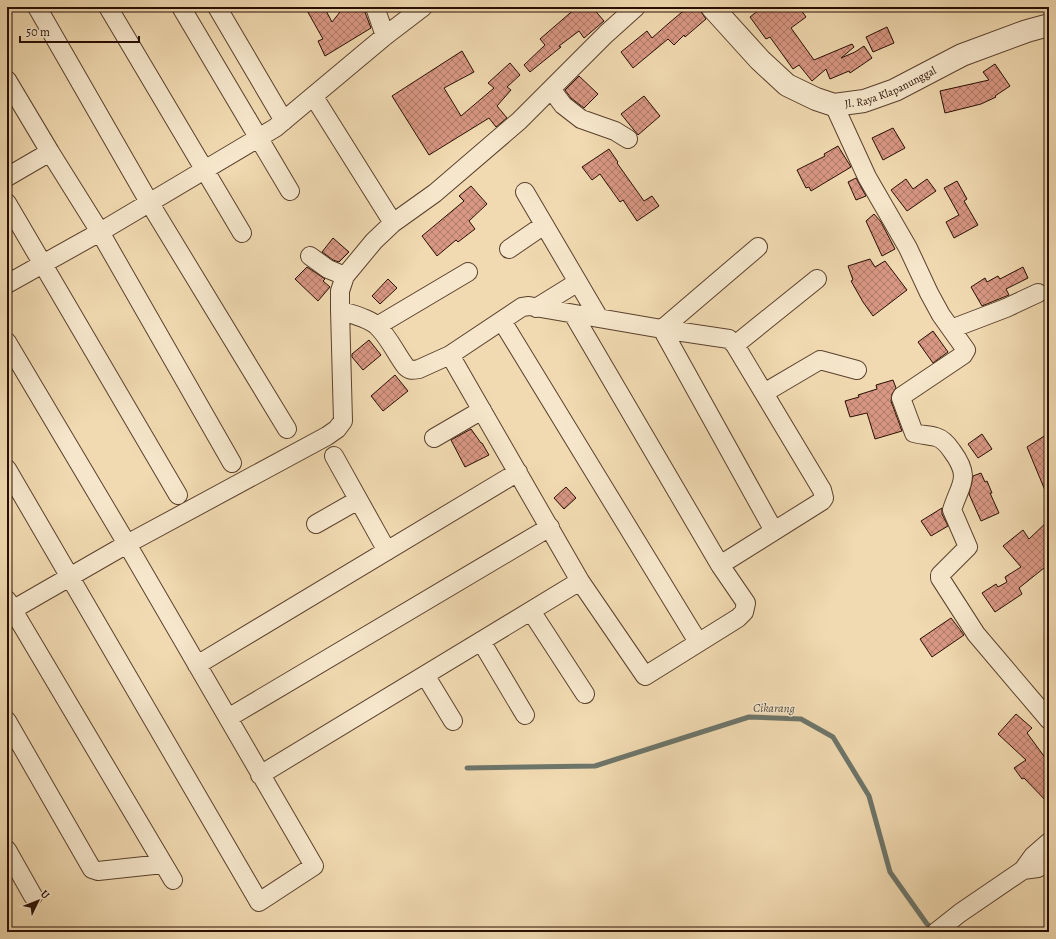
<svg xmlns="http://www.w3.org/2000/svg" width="1056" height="939" viewBox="0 0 1056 939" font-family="Alegreya,serif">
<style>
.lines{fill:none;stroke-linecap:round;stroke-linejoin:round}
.stream{stroke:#6d756a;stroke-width:5}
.building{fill:url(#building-cross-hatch);stroke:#280e03}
.minor-casing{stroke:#5a412e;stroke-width:20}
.tertiary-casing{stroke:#5a412e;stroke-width:24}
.minor{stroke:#f6e7cc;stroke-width:18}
.tertiary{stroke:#f6e7cc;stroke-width:22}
.labels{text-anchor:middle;stroke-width:3;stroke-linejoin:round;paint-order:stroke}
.street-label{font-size:11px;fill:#280e03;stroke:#f6e7cc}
.water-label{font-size:12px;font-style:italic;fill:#504a3f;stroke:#f6e7cc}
</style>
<defs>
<pattern id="building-cross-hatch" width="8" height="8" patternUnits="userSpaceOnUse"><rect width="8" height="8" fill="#d89783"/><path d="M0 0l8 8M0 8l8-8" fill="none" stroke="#af7a69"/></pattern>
</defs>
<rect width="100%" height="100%" fill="#f1dab1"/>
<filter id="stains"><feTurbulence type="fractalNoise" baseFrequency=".005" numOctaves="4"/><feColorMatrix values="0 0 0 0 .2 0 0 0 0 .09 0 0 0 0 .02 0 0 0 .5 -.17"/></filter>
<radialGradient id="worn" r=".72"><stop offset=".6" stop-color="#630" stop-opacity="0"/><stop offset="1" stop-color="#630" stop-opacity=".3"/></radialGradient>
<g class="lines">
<!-- stream -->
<path class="stream" d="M467,768L595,766L749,717L801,719L833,737L869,796L890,872L927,924L934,929"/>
</g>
<!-- building -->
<path class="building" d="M305,7H324L332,22L344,7H363L371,28L325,56L318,41L323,39Z
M577,7H592L604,21L584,38L579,31L559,46L561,47L530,72L524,65L545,45L540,39Z
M688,7H700V10L706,19L685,37L684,35L674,45L668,39L633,68L621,52L647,31L652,38L669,23Z
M763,7H799L806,17L791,28L814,60L852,44L854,47L841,58L855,52L864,46L872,58L850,73L849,71L830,79L826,69L812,81L799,65L793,69L770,37L766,39L750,17Z
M887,27L894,43L873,52L866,37Z
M462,51L474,72L444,88L461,116L494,88L488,83L510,63L520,75L507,87L511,90L497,106L507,118L496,127L489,118L429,155L392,96Z
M995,64L1010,86L995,96L996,97L981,104L945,113L940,91L989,80L983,72Z
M579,76L598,94L584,108L571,98L565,90Z
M644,96L660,116L638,135L621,114Z
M893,128L905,148L883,160L872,138Z
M838,146L851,167L811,191L809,187L806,188L797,170L825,156L824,154Z
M609,149L618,162L617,163L644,201L652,196L659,206L637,221L623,200L620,202L600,174L592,180L582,167Z
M856,178L866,196L856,200L848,182Z
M906,179L913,189L927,179L936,191L907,211L891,190Z
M957,181L967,199L964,201L978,225L954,238L946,222L959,215L944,188Z
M471,186L487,204L469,221L475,229L458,242L456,240L437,256L422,236L464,201L459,196Z
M874,214L881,222L895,249L882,256L866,221Z
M333,238L349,252L339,262L333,260L322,252Z
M870,259L875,267L885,261L907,290L873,316L863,302L851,281L853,280L848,266Z
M307,267L325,279L323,281L330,287L318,301L295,279Z
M1023,267L1028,278L1006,289L1009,295L982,306L971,287L985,278L987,282L998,276L1000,279Z
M388,279L397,288L380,304L372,296Z
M933,331L948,352L933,363L918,342Z
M369,340L381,355L363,370L352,357V354Z
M395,375L408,391L383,411L371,396Z
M893,380L896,388L892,394L891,401L902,431L875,439L867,413L850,417L845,401L859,397L858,395L877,389L876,385Z
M471,429L481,443H482L489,455L465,467L451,440Z
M1049,433V500L1027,447Z
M982,434L992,449L978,458L968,444Z
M981,473L985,482L987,481L992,493H990L999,513L981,521L969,494L973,476Z
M566,487L576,498L564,509L554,498Z
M942,508V514L948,526L931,536L921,521Z
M1049,520V564L1019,588L1022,594L995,612L982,593L996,584L998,587L1007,582L1005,577L1021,567L1003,546L1023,530L1029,539Z
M951,618L964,635L932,657L920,639Z
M1016,714L1032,728L1027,733L1049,763V804L1024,778L1022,779L1014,768L1026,760L998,734Z"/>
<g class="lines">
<defs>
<path id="minor" d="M37,7L149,202L287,429
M108,7L242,233
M181,7L290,191
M217,7L284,121
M375,7L385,36
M7,80L50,152L7,177
M551,89L563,105L581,119L615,131L628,139
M314,97L393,223
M834,105L867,177L908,248L929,293L941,315L966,350L963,355L902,396L901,398L914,433C921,435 929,435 936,437C943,439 948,445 952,451C972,478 960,484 952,510L968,547L940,575V578L976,634L1049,720
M50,152L100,232L232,463
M525,192L599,318
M7,203L178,495
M758,247L662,329L774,531
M509,249L544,225
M310,256L328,269L345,276
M7,284L100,232L275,128L385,36L423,7
M536,308L578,282
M340,310C350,314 369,318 377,326C389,337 396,354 406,367C410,371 413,370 419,369L450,355L522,307L529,306L662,329L729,339L735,345L822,490L824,498L822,501L720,565L746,603L744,612L738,618L645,676L580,581L450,355
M573,314L720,565
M502,321L698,642
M377,326L468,272
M951,329L1006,308L1038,293
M7,342L127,544L314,866L259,902L7,469
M735,345L817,279
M764,393L820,360L857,370
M434,438L482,410
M334,456L387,551
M316,524L358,500
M7,600L173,880
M531,611L585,694
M7,613L127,544L327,436L337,429L343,421L340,310V291L345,276L374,241L393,223L435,193L519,121L606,34L636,7
M481,641L525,715
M197,665L518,472
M425,675L453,721
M228,718L550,527
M7,721L92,869L98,871L163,864
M260,775L580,581
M7,850L33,896
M1023,870L1038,868L1049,860
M936,932L960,913L1023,870L1033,856L1049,842"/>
<g id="tertiary">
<path id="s1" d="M712,7L760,60L787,85L816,99L834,105L864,101L895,90L962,55L1027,31L1049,25"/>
</g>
</defs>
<!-- minor casing -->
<use href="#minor" class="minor-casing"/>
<!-- tertiary casing -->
<use href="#tertiary" class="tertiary-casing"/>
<!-- minor -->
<use href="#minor" class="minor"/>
<!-- tertiary -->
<use href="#tertiary" class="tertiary"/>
</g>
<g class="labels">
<!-- street labels -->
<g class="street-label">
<text dy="4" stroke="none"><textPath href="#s1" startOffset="219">Jl. Raya Klapanunggal</textPath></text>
</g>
<!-- water labels -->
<g class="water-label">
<text transform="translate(774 708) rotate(1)" y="4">Cikarang</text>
</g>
</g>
<!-- margin -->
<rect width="1056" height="939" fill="none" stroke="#f1dab1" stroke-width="24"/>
<rect x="8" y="8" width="1040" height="923" fill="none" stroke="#280e03" stroke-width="2"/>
<rect x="12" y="12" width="1032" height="915" fill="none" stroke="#280e03"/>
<!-- north arrow -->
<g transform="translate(38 901) rotate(47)" stroke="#f6e7cc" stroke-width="3" paint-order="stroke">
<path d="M0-3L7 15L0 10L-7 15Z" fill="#280e03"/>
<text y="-6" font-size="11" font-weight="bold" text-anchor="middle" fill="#280e03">U</text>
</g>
<!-- scale -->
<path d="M20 36v6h119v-6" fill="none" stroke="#280e03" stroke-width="2"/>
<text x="26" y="36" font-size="12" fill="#280e03" stroke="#f6e7cc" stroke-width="3" paint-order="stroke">50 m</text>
<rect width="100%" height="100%" filter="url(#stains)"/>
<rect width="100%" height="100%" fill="url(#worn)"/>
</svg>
